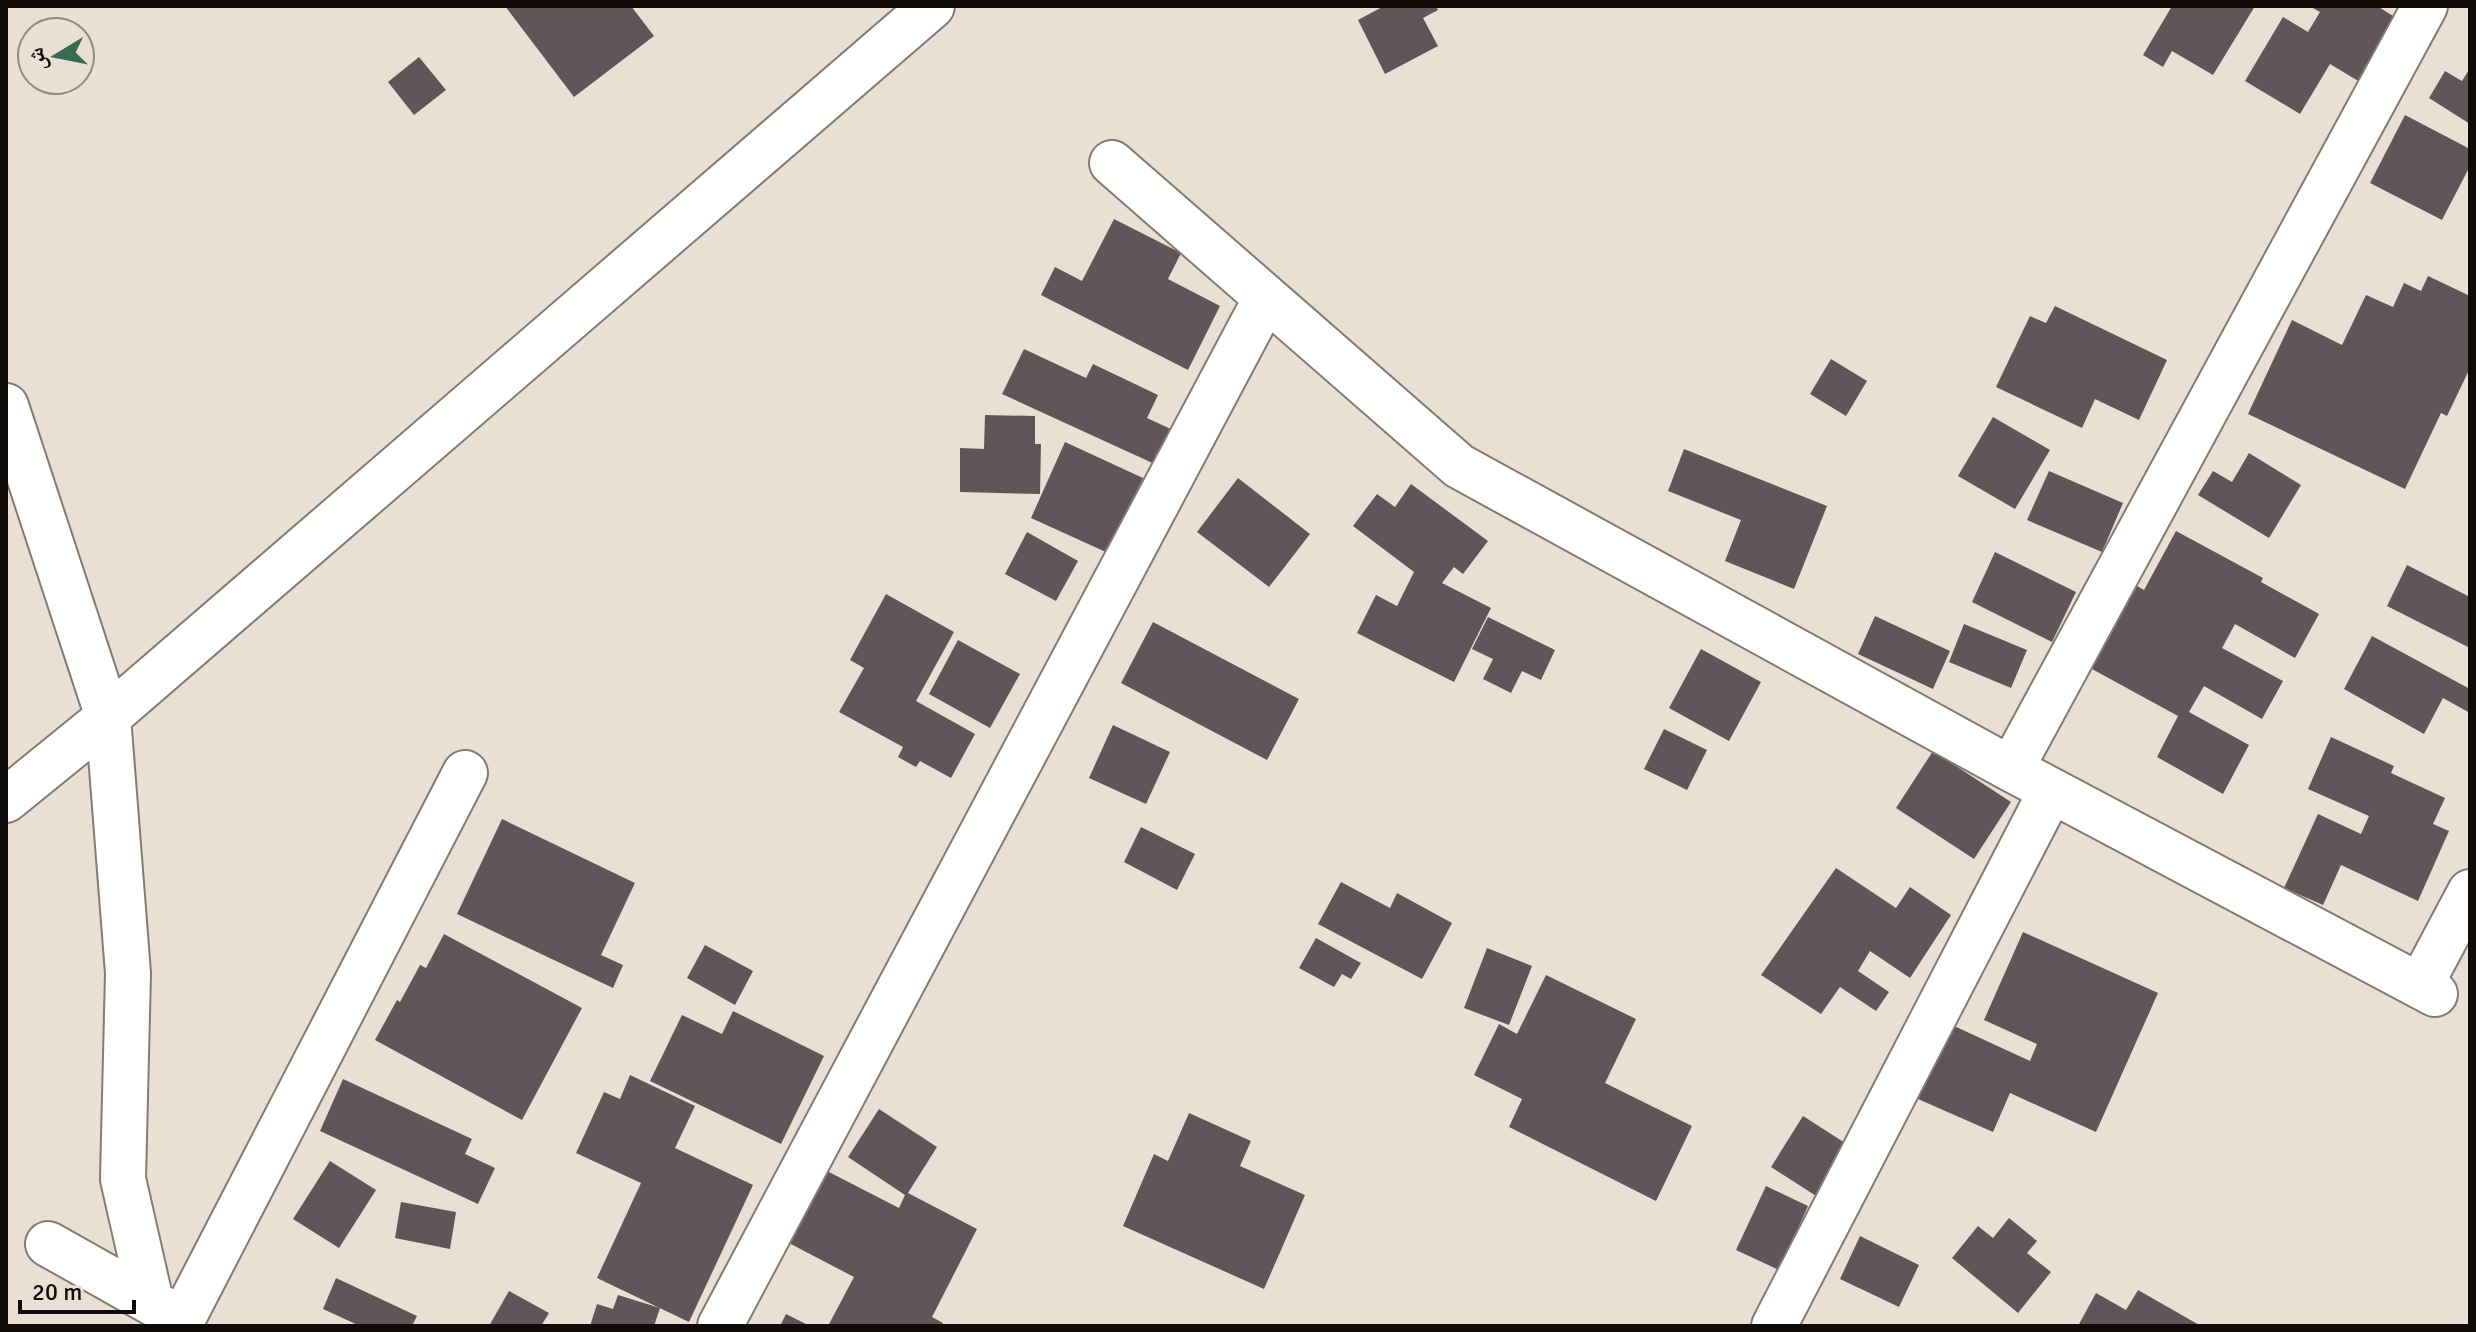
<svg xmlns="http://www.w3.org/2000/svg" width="2476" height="1332" viewBox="0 0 2476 1332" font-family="Signika,'Noto Naskh Arabic',sans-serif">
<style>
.building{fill:#62555a}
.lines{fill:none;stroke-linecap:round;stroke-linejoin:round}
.minor-casing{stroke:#857b71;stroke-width:48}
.minor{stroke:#fff;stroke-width:44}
</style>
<rect width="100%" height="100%" fill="#e9dfd3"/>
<!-- building -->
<path class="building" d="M505,6H631L654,36L574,97Z
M1384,6H1436L1438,10L1423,18L1438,46L1385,74L1358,20Z
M2172,6H2255L2213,75L2172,51L2163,67L2143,55Z
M2309,6H2377L2398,19L2360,82L2330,64L2300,114L2245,81L2283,17L2308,32L2320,12Z
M419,57L446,90L414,115L388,82Z
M2470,68V124L2429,98L2445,71L2462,81Z
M2405,115L2470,149V166L2442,220L2370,183Z
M1114,219L1181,253L1168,279L1220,306L1188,370L1041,295L1055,267L1082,281Z
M2428,276L2470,296V368L2447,416L2441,413L2405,489L2248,414L2292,320L2342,345L2366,295L2393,307L2404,283L2421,291Z
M2055,306L2167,360L2139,420L2095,399L2082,428L1996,387L2030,316L2046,323Z
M1024,349L1086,378L1093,364L1158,395L1147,418L1175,431L1159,466L1002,394Z
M1831,359L1867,381L1846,416L1810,394Z
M985,415L1035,416V444H1041L1040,494L960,492V448L984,449Z
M1993,417L2050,450L2015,509L1958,476Z
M1065,442L1143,478L1108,553L1031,518Z
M1684,449L1827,506L1794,589L1725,561L1741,520L1668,491Z
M2249,453L2301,485L2269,538L2198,495L2213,471L2232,482Z
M2049,471L2123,503L2102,552L2027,520Z
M1238,478L1310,534L1269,587L1197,532Z
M1411,484L1488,541L1463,574L1454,567L1442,583L1491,608L1454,682L1357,633L1376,595L1397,606L1414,572L1353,526L1377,494L1395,507Z
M2176,531L2263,578L2261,582L2319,614L2295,658L2235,624L2222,648L2283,681L2262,719L2204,686L2189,712L2249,745L2223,794L2157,757L2178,716L2092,669L2137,586L2144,590Z
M1027,532L1078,561L1056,601L1005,574Z
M1995,552L2076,592L2052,642L1972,602Z
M2407,565L2470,597V648L2387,606Z
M886,594L954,632L916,701L975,734L951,778L920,761L916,767L898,757L903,747L839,712L864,668L850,660Z
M1875,616L1950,651L1933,689L1858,654Z
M1488,617L1555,650L1541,680L1522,671L1511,693L1483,679L1493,659L1472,649Z
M1153,622L1299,699L1267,760L1121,683Z
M1964,624L2027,650L2011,688L1949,662Z
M2372,636L2470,689V713L2443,698L2424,734L2344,689Z
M958,640L1020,674L990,728L929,694Z
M1701,649L1761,682L1729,741L1669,708Z
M1113,725L1170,752L1146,804L1089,778Z
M1664,729L1707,750L1687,790L1644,769Z
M2331,737L2394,766L2391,773L2445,798L2433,824L2449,831L2418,901L2341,865L2323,905L2284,888L2318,814L2361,834L2369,816L2308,789Z
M1933,751L2011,802L1974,859L1896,808Z
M502,819L635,883L601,955L623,965L613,988L457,914Z
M1141,827L1195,854L1177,890L1124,862Z
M1836,868L1896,908L1910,887L1951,915L1910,978L1870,951L1858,971L1889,992L1876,1011L1840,987L1821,1014L1761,975Z
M1341,882L1390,908L1397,893L1452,923L1422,979L1318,924Z
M2023,932L2158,993L2096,1132L2010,1093L1993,1132L1918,1099L1952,1025L2030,1061L2037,1044L1984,1020Z
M444,934L582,1008L522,1120L375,1040L397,1000L400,1002L420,965L426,968Z
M1316,938L1361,963L1351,979L1342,974L1334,987L1299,968Z
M705,945L753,971L735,1005L687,978Z
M1487,948L1532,966L1509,1025L1464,1008Z
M1546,975L1636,1019L1605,1083L1692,1126L1656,1201L1509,1127L1522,1099L1474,1075L1499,1024L1517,1034Z
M733,1011L824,1056L781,1144L650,1081L682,1015L722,1034Z
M630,1075L695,1106L675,1148L753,1185L689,1322L597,1278L641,1183L576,1153L604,1092L620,1099Z
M343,1079L472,1139L465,1154L495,1168L478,1204L320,1131Z
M879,1109L937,1147L908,1193L977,1229L932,1317L943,1323L942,1326H828L854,1277L787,1242L825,1170L899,1208L905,1195L848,1157Z
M1189,1113L1251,1141L1240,1166L1305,1195L1264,1289L1123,1226L1154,1154L1168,1161Z
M1803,1116L1856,1150L1824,1201L1771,1167Z
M330,1161L376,1190L339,1248L293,1219Z
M1766,1186L1808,1206L1779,1270L1736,1250Z
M401,1202L456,1212L450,1249L395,1238Z
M2009,1218L2037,1241L2027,1253L2051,1272L2018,1313L1952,1258L1978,1226L1993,1238Z
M1860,1236L1919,1265L1899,1307L1840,1279Z
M336,1278L417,1316L412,1326H360L323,1309Z
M2138,1290L2201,1326H2078L2096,1293L2126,1310Z
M509,1291L549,1313L541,1326H489Z
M618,1295L660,1308L654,1326H590L597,1304L613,1309Z
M786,1314L810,1326H780Z"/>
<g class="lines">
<defs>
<path id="minor" d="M1112,163L1459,466L2011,769L2435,994
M6,406L108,717L128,973L123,1179L151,1302
M2011,769L2425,6
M6,800L108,717L932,6
M2420,986L2470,892
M48,1244L167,1311
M179,1326L465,773
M720,1326L1266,298
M1774,1326L2051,791"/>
</defs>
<!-- minor casing -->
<use href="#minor" class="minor-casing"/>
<!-- minor -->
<use href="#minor" class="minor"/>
</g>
<!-- border -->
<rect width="2476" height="1332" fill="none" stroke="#0f0b08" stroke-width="16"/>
<!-- north arrow -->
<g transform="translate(56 56) rotate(260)"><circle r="38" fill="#e9dfd3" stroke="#928a82" stroke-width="2"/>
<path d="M0-6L14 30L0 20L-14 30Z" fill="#356c53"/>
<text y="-12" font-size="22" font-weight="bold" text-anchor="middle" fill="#0f0b08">ش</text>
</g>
<!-- scale -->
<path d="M20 1300v12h114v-12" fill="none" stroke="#0f0b08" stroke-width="4"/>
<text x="32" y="1300" font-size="24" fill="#0f0b08" stroke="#e9dfd3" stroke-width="6" paint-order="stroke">20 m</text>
</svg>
